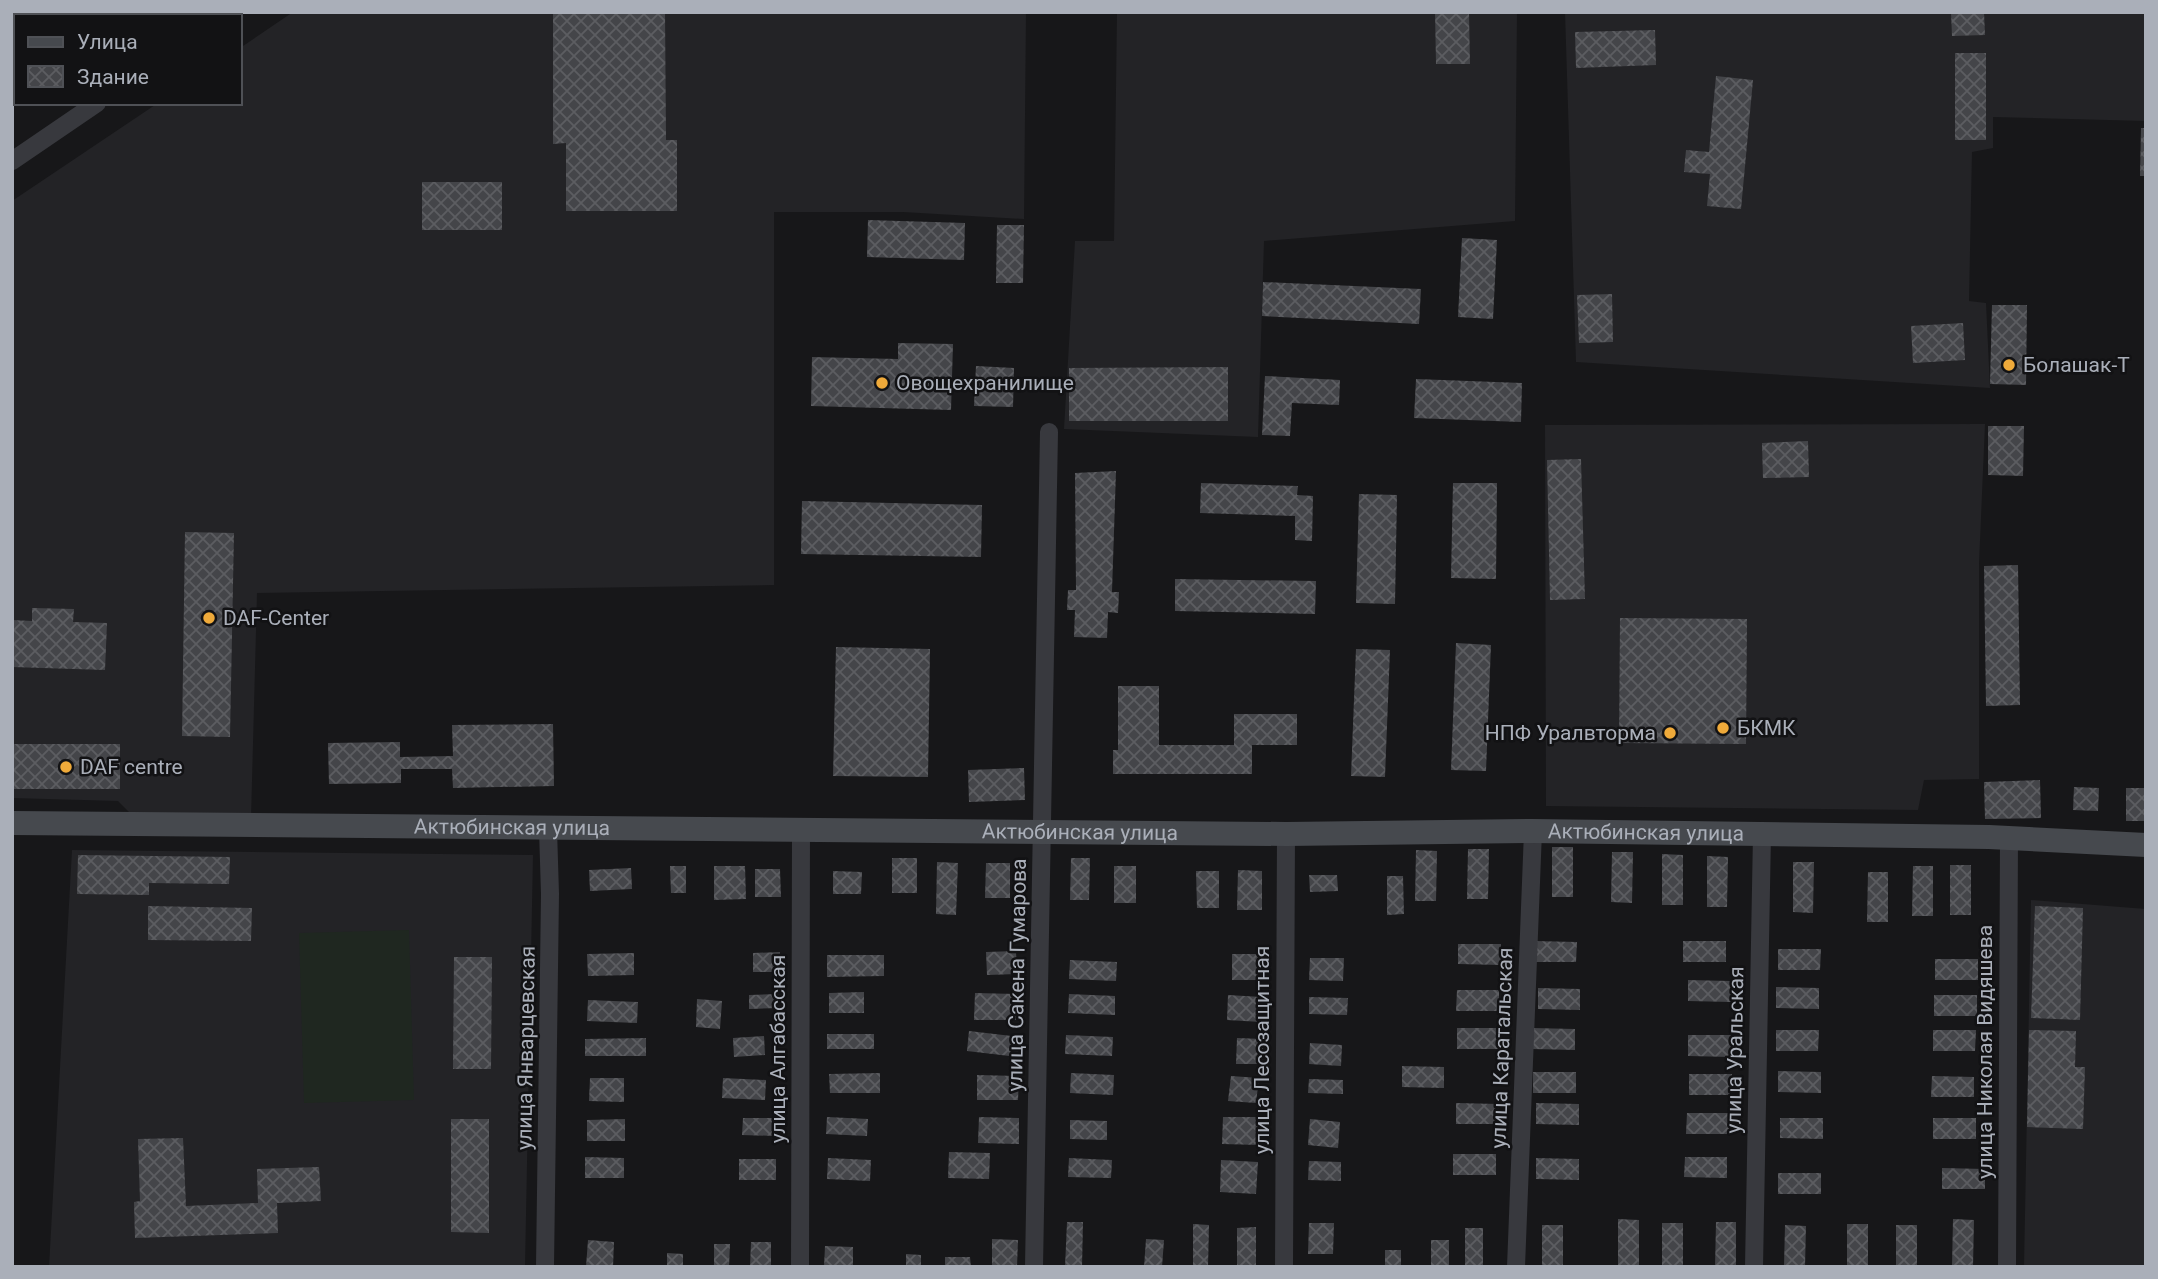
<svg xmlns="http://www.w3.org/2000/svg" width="2158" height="1279" viewBox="0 0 2158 1279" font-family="Roboto,sans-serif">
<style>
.built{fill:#232326}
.garden{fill:#1f2720}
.building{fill:url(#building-cross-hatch)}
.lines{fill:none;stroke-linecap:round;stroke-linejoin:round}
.street{stroke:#38393e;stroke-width:18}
.secondary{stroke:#46494e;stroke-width:24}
.rail{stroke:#4b4e53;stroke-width:5;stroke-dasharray:9 7;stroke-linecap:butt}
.poi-dot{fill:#efaa3a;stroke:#121214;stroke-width:2.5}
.labels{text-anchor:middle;stroke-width:5;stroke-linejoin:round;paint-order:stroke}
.poi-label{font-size:21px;fill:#aaafb9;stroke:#121214;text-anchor:start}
.street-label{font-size:21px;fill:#aaafb9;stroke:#121214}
</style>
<defs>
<pattern id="building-cross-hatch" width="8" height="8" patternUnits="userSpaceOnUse" patternTransform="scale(1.75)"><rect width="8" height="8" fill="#444549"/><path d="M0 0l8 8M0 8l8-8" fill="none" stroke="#5c5d61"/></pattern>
</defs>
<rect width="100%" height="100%" fill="#171719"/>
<!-- built -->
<path class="built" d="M293,12H1026L1024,219L903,212H774V585L257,593L251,819L131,814L118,801L12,798V201L158,103H240V48Z
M1117,12H1517L1515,221L1264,241L1258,437L1064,429L1075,241H1114Z
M1565,12H2146V121L1993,117V148L1972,152L1969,301L1986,303L1990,388L1576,362Z
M1985,424L1979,564V779L1924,780L1918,810L1546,806L1545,425Z
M72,850L533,855L525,1267H49Z
M2031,900L2146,909V1267H2024Z"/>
<!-- garden -->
<path class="garden" d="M409,930L414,1100L304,1103L299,933Z"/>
<!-- building -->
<path class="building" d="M553,12H665L666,140H677V211H566V143L553,144Z
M1435,12H1469L1470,64H1436Z
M1951,12H1984L1985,35L1952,36Z
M1655,30L1656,65L1576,68L1575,32Z
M1955,53H1986V140H1955Z
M1716,76L1753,80L1741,209L1707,206L1710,174L1684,172L1686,150L1709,152Z
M2141,128H2146V176H2140Z
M422,182H502V230H422Z
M868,220L965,223L964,260L867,257Z
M997,225H1024L1023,283H996Z
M1462,238L1497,240L1493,319L1458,317Z
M1263,282L1421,289L1419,324L1262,316Z
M1612,294L1613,342L1579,343L1577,295Z
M1992,305H2027L2026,385L1990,384Z
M1963,323L1965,360L1913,363L1911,326Z
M898,343L953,344L951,410L811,406L812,357L898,359Z
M976,366L1014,368L1013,407L974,406Z
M1228,367V421H1069V368Z
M1265,376L1340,380L1339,405L1292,403L1290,436L1262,435Z
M1416,379L1522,383L1521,422L1414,418Z
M1988,426H2024L2023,476L1988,475Z
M1808,441L1809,477L1763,478L1762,443Z
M1581,459L1585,599L1550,600L1547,460Z
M1116,471L1112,592H1119L1118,613L1108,612L1107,638L1074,637L1075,610H1067L1068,590H1076L1075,473Z
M1201,483L1298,486L1297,495L1313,496L1312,541L1295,540V516L1200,513Z
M1453,483H1497L1496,579L1451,578Z
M1359,494L1397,495L1395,604L1356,603Z
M802,501L982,505L981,557L801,554Z
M185,532L234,533L230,737L182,736Z
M2018,565L2020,705L1986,706L1984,566Z
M1175,579L1316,581L1315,614L1175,611Z
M32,608L74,609L73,622L107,623L105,670L12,667V620L32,621Z
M1620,618L1747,619L1746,744L1619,743Z
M1456,643L1491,645L1486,771L1451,770Z
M836,647L930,649L928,777L833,776Z
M1356,649L1390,650L1385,777L1351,776Z
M1118,686H1159V745H1234V714H1297V745H1252V774H1113V750H1118Z
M553,724L554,786L453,788L452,769H401V783L329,784L328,743L400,742V757L453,756L452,725Z
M12,744H120V789H12Z
M1024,768L1025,800L969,802L968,770Z
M2040,780L2041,818L1985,819L1984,782Z
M2074,787L2099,788L2098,811L2073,810Z
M2126,788H2146V821H2126Z
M1552,847H1573V897H1552Z
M1468,849H1489L1488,899H1467Z
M1416,850L1437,851L1436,901H1415Z
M1612,852H1633L1632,903L1611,902Z
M1662,854L1683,855V905H1662Z
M78,855L230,857L229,884L149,883V895L77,894Z
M1707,856L1728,857L1727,907H1707Z
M892,858H917V893H892Z
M1071,858H1090L1089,900H1070Z
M937,862L958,863L956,915L936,914Z
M1793,862H1814L1813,913L1793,912Z
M986,863H1010V898H985Z
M1950,865H1971V915H1950Z
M670,866H686V893H671Z
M714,866H745L746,899L714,900Z
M1114,866H1136V903H1114Z
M1913,866H1933V916H1912Z
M631,868L632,889L590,891L589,870Z
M755,869H780L781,897H755Z
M1238,870L1262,871V910H1237Z
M833,871L862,872L861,894H833Z
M1196,871H1219V908H1197Z
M1868,872H1888V922H1867Z
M1309,875H1337L1338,891L1310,892Z
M1387,876H1403L1404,914L1387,915Z
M148,906L252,908L251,941L148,940Z
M2035,906L2083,908L2080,1020L2031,1018Z
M1534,941L1577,942L1576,962H1534Z
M1683,941H1726V962H1683Z
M1458,944H1501V965L1458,964Z
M1778,949H1821L1820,970H1778Z
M1016,951L1017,974L987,975L986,952Z
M780,952V972H753V953Z
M634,953V975L588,976L587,954Z
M1232,954H1261L1260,980H1232Z
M827,955H884V976L827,977Z
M454,957H492L491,1069H453Z
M1310,958H1344L1343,981L1309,980Z
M1935,959H1978V980H1935Z
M1070,960L1117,962L1116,981L1069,979Z
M1688,980L1731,981V1002L1688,1001Z
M1776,987L1819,988V1009L1776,1008Z
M1538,988L1580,989V1010L1538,1009Z
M1457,990H1499V1011H1456Z
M864,992V1013H829V993Z
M975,993L1016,994V1020H974Z
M778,994V1008L749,1009V995Z
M1069,994L1115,996V1015L1068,1013Z
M1228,995L1262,997L1261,1022L1227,1020Z
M1934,995H1977V1016H1934Z
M1309,997L1348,998L1347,1015L1309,1014Z
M697,999L722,1001L720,1029L696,1027Z
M588,1000L638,1002L637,1023L587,1021Z
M1457,1028H1499V1049H1457Z
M1532,1028L1575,1029V1050L1532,1049Z
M1776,1030H1819L1818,1051H1776Z
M1933,1030H1976L1975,1051H1933Z
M2029,1030L2076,1031L2075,1067H2085L2083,1129L2027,1127Z
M969,1031L1020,1037L1018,1057L967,1051Z
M827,1034H874V1049H827Z
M1066,1035L1113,1037L1112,1056L1065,1054Z
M1688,1035H1731V1057L1688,1056Z
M764,1036L765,1055L734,1057L733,1038Z
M646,1038V1056H585V1039Z
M1237,1038L1263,1039L1262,1064H1236Z
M1310,1043L1342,1045L1341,1066L1309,1064Z
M1402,1066L1444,1067V1088L1402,1087Z
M1778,1071L1821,1072V1093L1778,1092Z
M1533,1072H1576V1093H1533Z
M880,1073V1093H830L829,1074Z
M1071,1073L1114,1075L1113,1095L1070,1093Z
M1689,1074H1732V1095H1689Z
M977,1075L1019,1076L1018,1100H977Z
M1231,1076L1259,1078L1256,1103L1228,1101Z
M1932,1076L1974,1077V1097H1931Z
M590,1078H624V1102L589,1101Z
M723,1078L766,1080L765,1100L722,1098Z
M1309,1079L1343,1080V1094L1308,1093Z
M1456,1103L1499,1104L1498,1124H1456Z
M1536,1103L1579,1104V1125L1536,1124Z
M1687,1113H1729V1134H1686Z
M827,1117L868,1119L867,1136L826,1134Z
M979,1117L1019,1118V1144L978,1143Z
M1223,1117H1261L1260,1145L1222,1144Z
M743,1118H778L777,1136L742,1135Z
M1780,1118H1823V1139L1780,1138Z
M1933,1118H1976V1139H1933Z
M451,1119H489V1233L451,1232Z
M625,1119V1141H587V1120Z
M1310,1119L1340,1122L1338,1148L1308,1145Z
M1070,1120L1107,1121V1140L1070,1139Z
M183,1138L186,1206L258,1203L257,1169L319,1167L321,1201L277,1203L278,1233L135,1238L134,1202L140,1201L138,1139Z
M949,1152L990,1153L989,1179L948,1178Z
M1453,1154H1496V1175H1453Z
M585,1157L624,1158V1178H585Z
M1685,1157H1727V1178L1684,1177Z
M828,1158L871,1160L870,1181L827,1179Z
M1069,1158L1112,1160L1111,1178L1068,1177Z
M1536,1158L1579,1159V1180L1536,1179Z
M739,1159H776V1180H739Z
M1221,1160L1258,1162L1256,1194L1220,1192Z
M1309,1161L1341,1162V1181L1308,1180Z
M1942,1168L1985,1169V1189H1942Z
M1778,1173H1821V1194H1778Z
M1618,1219L1639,1220V1267H1618Z
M1953,1219L1974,1220L1973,1267H1952Z
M1067,1222H1083L1082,1267H1065Z
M1716,1222H1736V1267H1715Z
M1309,1223H1334L1333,1254H1308Z
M1662,1223H1683V1267H1662Z
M1193,1224L1209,1225L1208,1267H1193Z
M1847,1224H1868V1267H1847Z
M1542,1225H1563V1267H1542Z
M1785,1225L1806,1226L1805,1267H1784Z
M1896,1225H1917V1267H1896Z
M1256,1227V1267H1237V1228Z
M1465,1228H1483V1267H1465Z
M992,1239L1018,1240L1017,1267H992Z
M1146,1239L1164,1240L1162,1267H1144Z
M588,1240L614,1242L613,1267H586Z
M1431,1240H1449V1267H1431Z
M751,1242H771V1267H750Z
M714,1244H730L729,1267H714Z
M825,1246L853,1247V1267H824Z
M1385,1250H1401V1267H1385Z
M667,1253L683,1254V1267H667Z
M906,1254L921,1255V1267H906Z
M945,1257H970L971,1267H945Z"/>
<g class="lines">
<!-- street -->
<path class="street" d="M227,16L232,12
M12,161L97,103
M545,1267L550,894L548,829
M800,1267L801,831
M1034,1267L1049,432
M1284,1267L1286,834
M1516,1267L1533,831
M1754,1267L1762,834
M2007,1267L2009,838"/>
<!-- secondary -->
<path class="secondary" id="s1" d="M12,823L1286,834L1533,831L1989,837L2146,845"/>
<!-- rail -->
<path class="rail" d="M69,16L74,12
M87,16L93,12
M12,66L16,63"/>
</g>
<!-- markers -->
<g class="poi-dot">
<circle cx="2009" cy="365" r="7"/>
<circle cx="882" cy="383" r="7"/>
<circle cx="209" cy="618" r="7"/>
<circle cx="1723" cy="728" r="7"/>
<circle cx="1670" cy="733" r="7"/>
<circle cx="66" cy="767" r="7"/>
</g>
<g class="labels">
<!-- poi labels -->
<g class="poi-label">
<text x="2023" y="372">Болашак-Т</text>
<text x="896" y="390">Овощехранилище</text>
<text x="223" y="625">DAF-Center</text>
<text x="1737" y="735">БКМК</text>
<text x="1656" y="740" text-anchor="end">НПФ Уралвторма</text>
<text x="80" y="774">DAF centre</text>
</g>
<!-- street labels -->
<g class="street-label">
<text dy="7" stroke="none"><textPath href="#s1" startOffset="500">Актюбинская улица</textPath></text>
<text dy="7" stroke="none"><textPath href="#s1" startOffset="1634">Актюбинская улица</textPath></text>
<text dy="7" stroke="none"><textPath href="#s1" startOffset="1068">Актюбинская улица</textPath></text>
<text transform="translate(1017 975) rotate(-89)" y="7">улица Сакена Гумарова</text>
<text transform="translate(526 1048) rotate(-89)" y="7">улица Январцевская</text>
<text transform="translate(1502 1048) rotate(-88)" y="7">улица Каратальская</text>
<text transform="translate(778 1049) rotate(-90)" y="7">улица Алгабасская</text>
<text transform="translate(1262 1050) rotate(-90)" y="7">улица Лесозащитная</text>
<text transform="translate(1735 1050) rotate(-89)" y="7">улица Уральская</text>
<text transform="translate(1985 1052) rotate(-90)" y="7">улица Николая Видяшева</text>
</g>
</g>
<!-- border -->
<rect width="2158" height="1279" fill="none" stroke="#aaafb9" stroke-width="28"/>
<!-- legend -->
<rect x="14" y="14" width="228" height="91" fill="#121214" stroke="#4f5156" stroke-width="2"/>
<rect x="28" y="37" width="35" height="10" fill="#46494e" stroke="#4f5156" stroke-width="2"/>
<text x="77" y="49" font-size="21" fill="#aaafb9">Улица</text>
<rect x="28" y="66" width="35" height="21" fill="url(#building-cross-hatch)" stroke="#4f5156" stroke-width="2"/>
<text x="77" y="84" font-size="21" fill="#aaafb9">Здание</text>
</svg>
